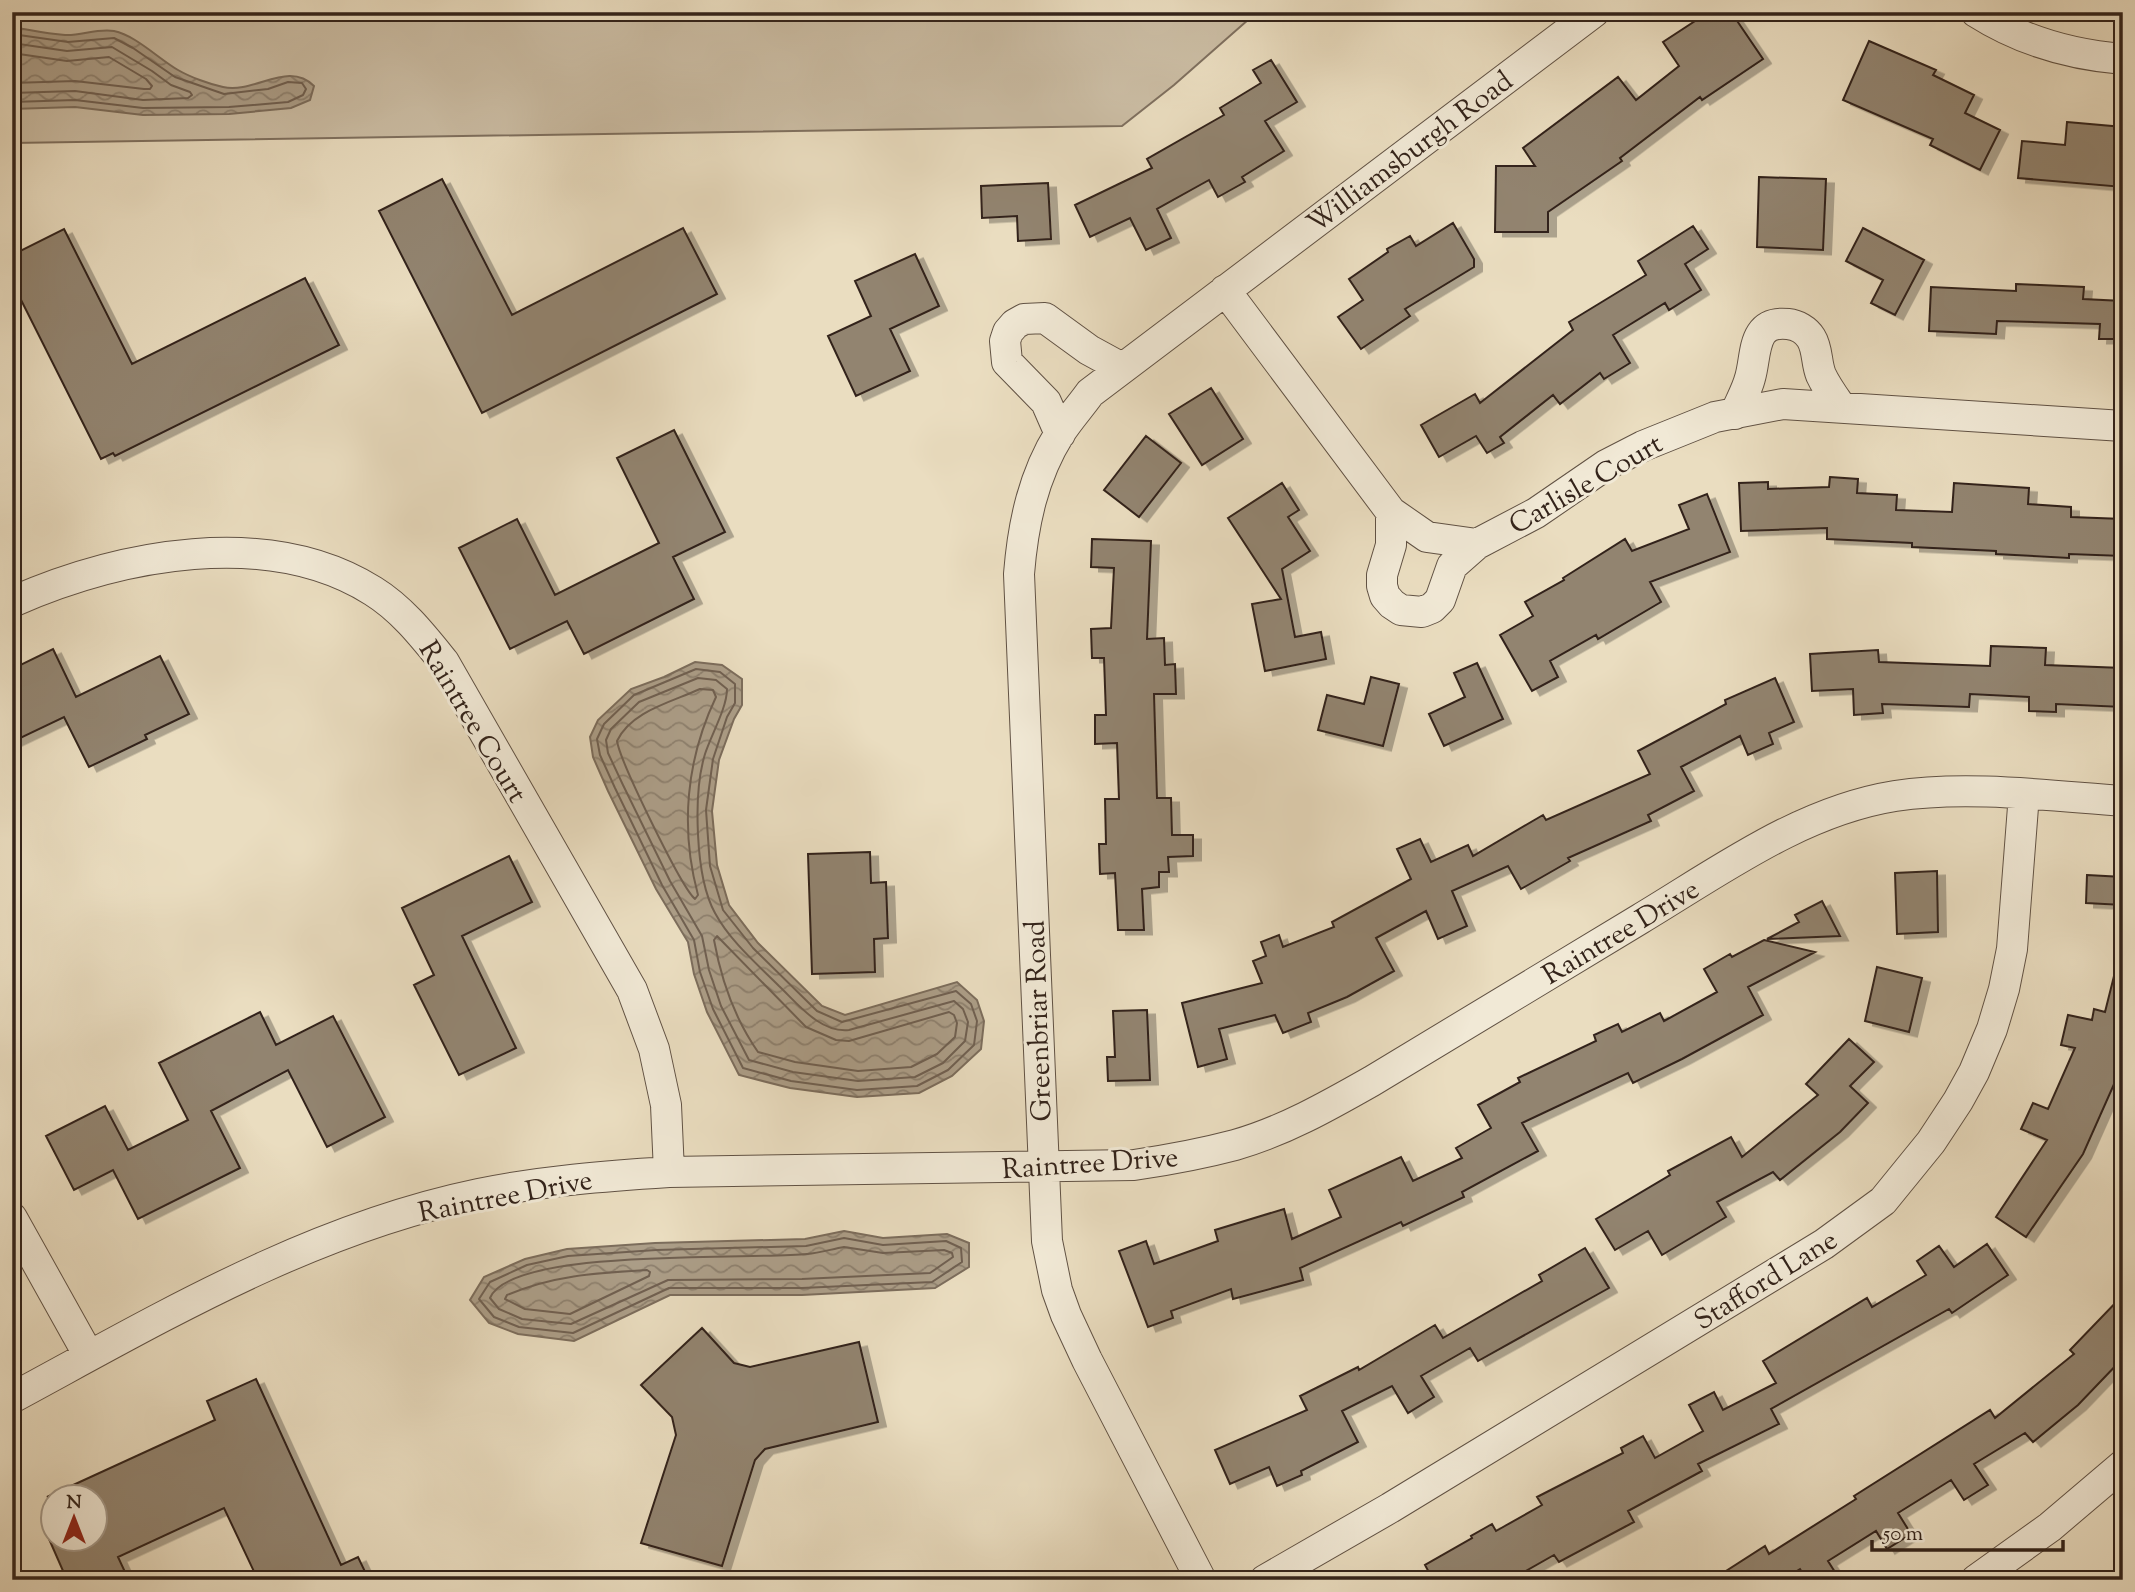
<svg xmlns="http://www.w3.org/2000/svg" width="2135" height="1592" viewBox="0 0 2135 1592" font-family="'Sorts Mill Goudy',serif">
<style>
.grass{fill:#cbbda4;stroke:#7f705f;stroke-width:2}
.water{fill:url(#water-waves);stroke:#7c6d5c;stroke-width:2}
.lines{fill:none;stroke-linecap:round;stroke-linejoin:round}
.shore{stroke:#706051;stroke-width:2}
.building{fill:#928470;stroke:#33231a;stroke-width:2;filter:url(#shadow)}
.minor-casing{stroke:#615244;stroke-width:32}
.minor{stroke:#f1e9d6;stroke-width:30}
.labels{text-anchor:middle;stroke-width:6;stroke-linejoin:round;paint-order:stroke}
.street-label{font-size:28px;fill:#33231a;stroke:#f1e9d6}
</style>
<defs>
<pattern id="water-waves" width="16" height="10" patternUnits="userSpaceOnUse" patternTransform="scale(1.75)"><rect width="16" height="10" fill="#ac9e88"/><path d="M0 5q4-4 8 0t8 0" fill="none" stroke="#8d806e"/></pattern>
<filter id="shadow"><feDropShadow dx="8" dy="4.5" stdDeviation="0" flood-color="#0004"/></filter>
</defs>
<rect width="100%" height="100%" fill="#eaddc0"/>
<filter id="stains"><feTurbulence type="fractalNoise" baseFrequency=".00286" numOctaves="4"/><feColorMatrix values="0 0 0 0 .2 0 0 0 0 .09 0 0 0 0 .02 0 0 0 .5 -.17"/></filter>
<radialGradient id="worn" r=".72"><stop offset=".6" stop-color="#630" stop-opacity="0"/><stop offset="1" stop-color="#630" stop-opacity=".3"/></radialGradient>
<!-- grass -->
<path class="grass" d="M12,12H1257L1174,85L1122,126L12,143Z"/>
<!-- water -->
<path class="water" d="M12,27C30,30 47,34 65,35C81,36 97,28 114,31C135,35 159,59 178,70C190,77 209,84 223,87C255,94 288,60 314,86L310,100L291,108L229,114L143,115L75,107L12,109Z
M695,662L722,665L742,679V705L734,719L719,760L712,811L717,865L729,905L758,943L822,1006L845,1015L957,982L977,1000L984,1021L981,1049L952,1076L919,1093L857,1097L790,1088L739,1075L707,1012L694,974L688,942L656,889L608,791L593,757L590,737L598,720L631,689L664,677Z
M844,1231L883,1238L947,1234L969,1243V1267L935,1288L802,1295H670L574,1341L518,1334L489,1323L470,1300L484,1277L525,1259L567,1249L655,1243L805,1239Z"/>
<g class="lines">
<!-- shore -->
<path class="shore" d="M12,34L68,42L114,38L133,48L175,77L224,94L268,89L288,82L302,83L306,89L303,95L288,102L229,107L143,108L75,100L12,102
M12,43L67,51L112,47L152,71L171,85L190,92L192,95L188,98L143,100L75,91L12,93
M12,53L67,61L109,57L146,79L152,86L150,89H144L75,81L12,83
M696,669L720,672L735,684V703L727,717L713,759L706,810L710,866L723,910L753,948L817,1011L842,1022L956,991L971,1004L977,1021L974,1045L948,1070L917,1086L857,1090L791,1081L743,1068L713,1009L700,972L694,940L662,885L615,788L600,755L597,739L604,724L634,695Z
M698,678L716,680L727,689C727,708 711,735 705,754C693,793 695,877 715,913C730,941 757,964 779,986C798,1004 820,1033 849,1030L954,1001L963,1009L968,1022L965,1041L943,1063L915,1077L858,1081L793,1072L749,1060L721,1006L709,970L702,936L670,881L623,785L608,753L606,740L611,729L639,702Z
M700,689L713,690L716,697C686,760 680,828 698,895L695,899C681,887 620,761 617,741C631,711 672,702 700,689Z
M717,936L806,1027L836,1040L849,1041L949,1012L954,1015L957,1023L955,1037L937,1054L911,1067L858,1071L795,1062L758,1052C735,1019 721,979 714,940Z
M844,1238L883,1245L946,1241L961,1248L962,1262L932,1282L802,1288H669L573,1333L519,1327L494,1317L479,1299L490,1282L527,1265L568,1256L656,1250L806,1246Z
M844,1247L883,1253L944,1250L952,1253L953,1257L930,1273L802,1279L668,1280L571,1324L522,1319L499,1309L490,1298C511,1247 753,1260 807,1254C820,1253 832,1249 844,1247Z
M647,1270L650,1272L649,1276L570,1314L525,1309L505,1299L507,1295C554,1275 596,1273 647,1270Z"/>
</g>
<!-- building -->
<path class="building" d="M1688,12H1731L1763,59L1702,100L1700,97L1620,158L1622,161L1548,212V232H1495L1496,166H1535L1523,148L1618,77L1636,100L1679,66L1663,42L1695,21Z
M1869,41L1936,70L1933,75L1974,95L1965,113L2000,130L1980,170L1930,145L1933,139L1843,100Z
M1271,60L1297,102L1265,121L1284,151L1242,177L1245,182L1218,197L1209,180L1157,209L1171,238L1146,250L1130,218L1090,237L1075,205L1152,168L1147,159L1224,115L1220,108L1261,83L1253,70Z
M2067,122L2123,127V187L2018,178L2022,141L2065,145Z
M1759,177L1826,179L1823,250L1757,247Z
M442,179L512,315L683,228L717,294L482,413L379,211Z
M1048,183L1051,239L1018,241L1017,216L982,218L981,186Z
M1453,223L1474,259V267L1405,309L1410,316L1361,349L1338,317L1363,300L1349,279L1388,252L1387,249L1410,236L1416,246Z
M1693,226L1708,249L1685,264L1701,290L1669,310L1665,303L1613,335L1630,363L1604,379L1600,373L1560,404L1553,395L1500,437L1504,443L1487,453L1476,436L1439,457L1421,425L1475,394L1480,403L1573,330L1569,322L1646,275L1638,261Z
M1863,228L1924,260L1895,315L1871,303L1883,280L1846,261Z
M64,229L132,364L305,278L339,345L115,456L113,453L101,459L12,282V255Z
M915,254L939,306L890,329L910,371L856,396L828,336L871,316L855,281Z
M2016,284L2084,287L2083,299L2123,301V339H2099L2100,324L1997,321L1996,334L1929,331L1931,287L2016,291Z
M1211,388L1243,439L1202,465L1169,414Z
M674,430L725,532L673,557L694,599L584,654L567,621L510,649L459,548L517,519L555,595L659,543L617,458Z
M1146,436L1181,463L1139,517L1104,490Z
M1830,477L1858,479L1857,493L1897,495L1896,510L1952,512L1954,483L2029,488L2028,504L2071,507V517L2123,519V556L2069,554V558L1996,554V551L1912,547V543L1827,539V528L1741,531L1739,483L1768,482V489L1829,487Z
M1282,483L1299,510L1288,517L1310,551L1282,569L1295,637L1321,632L1326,659L1265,671L1252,604L1281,599L1228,518Z
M1707,494L1730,552L1650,582L1661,602L1598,639L1596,635L1550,661L1558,677L1532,691L1500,635L1533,616L1525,602L1564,580L1563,578L1625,539L1632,551L1689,529L1679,505Z
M1092,539L1151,541L1147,639L1164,638L1165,665L1175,664L1176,694H1154L1157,798H1171L1172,835H1193V856L1168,857L1169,872H1159V887L1142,889L1144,930H1118L1115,873L1100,874L1099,844H1106L1105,799H1119L1117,743L1095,744V715H1106L1104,658H1092L1091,629L1111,628L1114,568L1091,567Z
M1991,646L2046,648L2045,665L2123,668V707L2056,704V712L2029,711V697L1970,694L1969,707L1882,704L1883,713L1854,715L1853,689L1812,691L1810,654L1878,650L1879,662L1990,666Z
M53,649L76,697L160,656L189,714L145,735L147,739L89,767L64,717L12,742V669Z
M1477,663L1503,719L1444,746L1429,714L1465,697L1454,673Z
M1371,677L1399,684L1383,746L1318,730L1327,695L1364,704Z
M1775,678L1794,722L1769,733L1773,744L1748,755L1740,736L1681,767L1694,791L1648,815L1651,821L1568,858L1570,861L1521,889L1508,866L1452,891L1467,926L1438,939L1426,911L1376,938L1394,971L1347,997L1308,1013L1311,1022L1283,1033L1275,1015L1219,1029L1227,1059L1198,1067L1182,1003L1262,983L1253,961L1266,956L1261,942L1279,935L1283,947L1334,927L1332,922L1411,879L1397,849L1420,839L1431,862L1468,845L1473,856L1543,815L1546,820L1650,774L1638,751L1726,704L1725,700Z
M870,852L871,883L886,882L888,938L874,939L875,972L812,974L808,854Z
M509,856L532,902L462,936L516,1048L459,1075L414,985L434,975L402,908Z
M1937,871L1938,932L1897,934L1895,873Z
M2087,875L2123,877V905L2086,903Z
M1822,901L1840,936L1767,939L1799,922L1795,915Z
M1764,940L1815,952L1748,987L1763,1015L1682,1059L1633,1083L1628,1073L1522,1123L1538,1151L1462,1192L1464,1197L1403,1226L1401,1222L1300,1268L1303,1280L1233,1299L1231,1289L1171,1311L1173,1318L1148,1327L1119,1251L1146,1241L1154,1264L1218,1241L1215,1230L1284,1209L1292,1239L1341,1217L1329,1190L1401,1157L1413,1181L1462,1158L1456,1148L1491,1128L1478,1105L1520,1082L1518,1078L1596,1041L1594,1035L1618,1024L1622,1032L1660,1013L1664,1021L1717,992L1704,969L1730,954L1732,957Z
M1877,967L1922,978L1909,1032L1865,1021Z
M2115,972L2123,973V1064L2083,1154L2026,1237L1996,1217L2047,1140L2021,1129L2033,1103L2048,1109L2075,1048L2061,1045L2068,1015L2092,1020L2094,1009L2105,1012Z
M1147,1010L1150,1080L1108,1081L1107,1057H1115L1113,1011Z
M260,1012L276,1045L333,1016L385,1117L327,1147L288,1070L211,1111L240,1168L138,1219L113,1170L74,1190L46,1136L105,1106L128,1150L188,1120L159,1063Z
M1849,1039L1874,1062L1850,1086L1868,1103L1840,1132L1780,1180L1773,1172L1717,1202L1726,1217L1662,1255L1648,1231L1615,1250L1596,1219L1670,1175L1668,1171L1731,1137L1742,1157L1818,1095L1806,1084Z
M1987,1244L2008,1275L1952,1313L1949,1309L1771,1409L1779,1424L1698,1464L1702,1471L1628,1511L1634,1522L1559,1562L1554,1555L1510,1580H1433L1425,1565L1472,1538L1471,1536L1492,1524L1496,1531L1542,1505L1537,1497L1623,1453L1621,1448L1643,1436L1655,1458L1703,1431L1689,1405L1714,1392L1723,1410L1776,1383L1763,1361L1867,1298L1872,1307L1926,1275L1917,1261L1939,1246L1954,1267Z
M1585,1248L1609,1288L1478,1361L1470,1348L1421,1376L1434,1397L1408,1413L1392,1386L1342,1411L1358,1442L1301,1471L1302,1475L1277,1486L1269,1467L1230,1484L1215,1450L1307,1410L1300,1396L1358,1367L1359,1370L1435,1325L1443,1338L1542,1281L1539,1275Z
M2123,1295V1358L2078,1405L2033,1442L2025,1433L1974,1464L1988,1485L1964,1500L1951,1480L1898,1513L1911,1534L1887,1549L1876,1531L1828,1561L1840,1580H1807L1800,1569L1782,1580H1712L1765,1546L1769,1554L1856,1499L1854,1496L1990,1410L1995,1418L2074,1354L2070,1350Z
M702,1328L734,1363L750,1367L859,1342L878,1422L765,1449L755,1460L722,1566L641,1543L676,1435L672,1417L641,1385Z
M256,1379L341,1565L358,1557L369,1580H258L224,1508L118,1557L125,1572L108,1580H67L49,1539H94V1497H47L215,1420L207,1401Z"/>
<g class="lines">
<defs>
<path id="minor" d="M1976,12C2020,40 2072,55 2123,59
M1225,290L1391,512L1427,537L1477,544L1536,513L1606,465L1643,446L1715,417L1783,404L2123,426
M1735,414C1740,402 1747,390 1750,378C1757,355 1751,320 1788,324C1797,325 1806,330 1811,338C1818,349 1816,363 1821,375C1826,386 1834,397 1841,407
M1060,434L1046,402L1007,362L1005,341L1008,332L1015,324L1024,319L1045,318L1089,350L1122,368
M1391,512V545L1382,575V586L1385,596L1392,604L1401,610L1422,612L1432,608L1440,600L1452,566L1477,544
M12,602C119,555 268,525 373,591C402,609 423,636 444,662L632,990L654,1049L666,1105L669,1172
M12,1218L89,1356
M12,1398C162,1317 310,1229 479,1194C542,1181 605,1176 669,1172L1134,1165C1168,1160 1201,1154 1235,1145C1284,1131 1328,1106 1372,1081C1461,1027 1550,973 1640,919C1720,871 1801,811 1895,796C1967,785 2051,796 2123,801
M1201,1580L1087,1360L1066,1315L1057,1290L1047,1241L1019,574C1023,524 1033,476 1060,433C1069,419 1080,407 1090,393L1594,12
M1265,1580L1390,1508L1824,1244L1883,1201L1931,1142L1958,1101L1974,1072L1992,1029L2004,989L2012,949L2024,794
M1976,1580L2050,1527L2123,1465"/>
</defs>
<!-- minor casing -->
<use href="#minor" class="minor-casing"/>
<!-- minor -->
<use href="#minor" class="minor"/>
</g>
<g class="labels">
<!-- street labels -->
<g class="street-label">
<text transform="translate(1409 151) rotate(-37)" y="10">Williamsburgh Road</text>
<text transform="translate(1585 483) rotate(-30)" y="10">Carlisle Court</text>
<text transform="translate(474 721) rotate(59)" y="10">Raintree Court</text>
<text transform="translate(1620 931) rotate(-31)" y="10">Raintree Drive</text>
<text transform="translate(1037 1021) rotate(-92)" y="10">Greenbriar Road</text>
<text transform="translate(1090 1162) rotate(-4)" y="10">Raintree Drive</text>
<text transform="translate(505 1195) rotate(-11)" y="10">Raintree Drive</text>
<text transform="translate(1765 1279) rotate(-32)" y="10">Stafford Lane</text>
</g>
</g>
<!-- margin -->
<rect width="2135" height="1592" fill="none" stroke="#eaddc0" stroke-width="42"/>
<rect x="14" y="14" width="2107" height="1564" fill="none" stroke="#33231a" stroke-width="3.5"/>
<rect x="21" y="21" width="2093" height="1550" fill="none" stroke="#33231a" stroke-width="2"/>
<!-- north arrow -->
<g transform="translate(74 1518)"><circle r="33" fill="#f1e9d6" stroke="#a59a8b" stroke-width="2"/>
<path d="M0-5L12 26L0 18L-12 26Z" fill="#8f2418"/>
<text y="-10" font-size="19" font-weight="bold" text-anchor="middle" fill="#33231a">N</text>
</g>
<!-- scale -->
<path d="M1872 1540v10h191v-10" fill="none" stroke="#33231a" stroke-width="3.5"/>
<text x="1883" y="1540" font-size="21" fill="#33231a" stroke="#f1e9d6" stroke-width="5" paint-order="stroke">50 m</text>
<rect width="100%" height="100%" filter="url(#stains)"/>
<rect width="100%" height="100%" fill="url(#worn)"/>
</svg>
